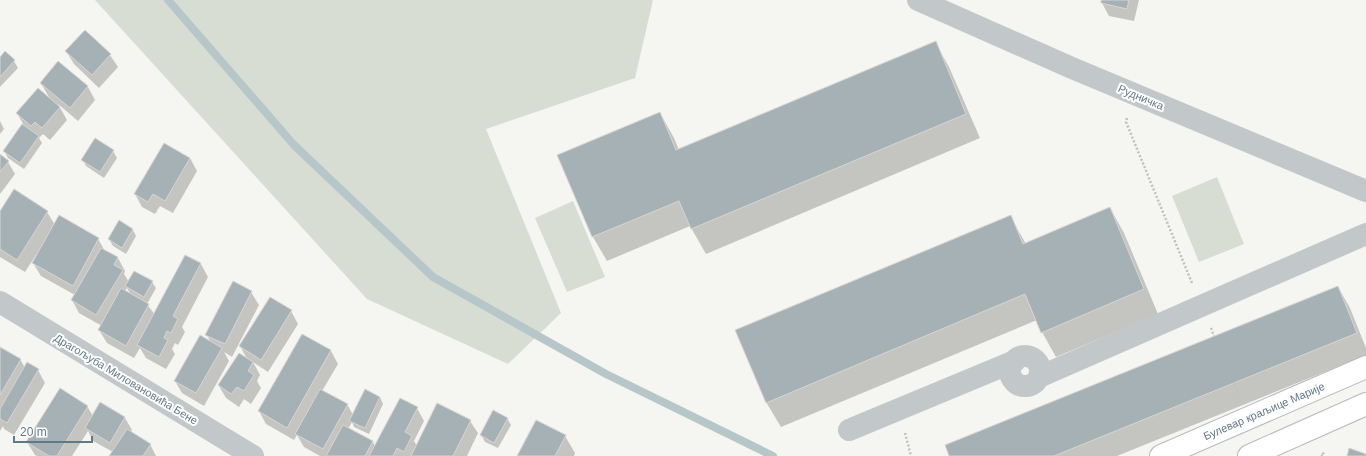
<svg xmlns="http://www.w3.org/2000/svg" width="1366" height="456" viewBox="0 0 1366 456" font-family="Arial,sans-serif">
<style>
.green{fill:#d7ddd2}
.shadow{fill:#0003;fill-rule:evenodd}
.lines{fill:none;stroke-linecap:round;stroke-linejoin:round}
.stream{stroke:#b7c6c9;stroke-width:8}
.building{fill:#a6b1b6;stroke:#d6d6d4}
.major-casing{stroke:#b5babd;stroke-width:24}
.path{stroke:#bec0c2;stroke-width:2.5;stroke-dasharray:2 2;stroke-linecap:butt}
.minor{stroke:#c2c7ca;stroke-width:22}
.major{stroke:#fff;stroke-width:22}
.labels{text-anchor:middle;stroke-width:4;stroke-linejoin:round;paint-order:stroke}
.street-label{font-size:11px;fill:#627985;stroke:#fff}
</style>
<rect width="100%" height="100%" fill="#f5f5f1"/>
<!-- green -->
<path class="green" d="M95,0H653L635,78L486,129L561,313L508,364L367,299Z
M1217,177L1244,244L1199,262L1172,196Z
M573,201L605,277L567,292L535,218Z"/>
<!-- shadow -->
<path class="shadow" d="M1102,0H1139L1134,21L1109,16L1102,3Z
M935,42L949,67L980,138L706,254L690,226L607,261L593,237L558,156L660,113L674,138L679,150Z
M66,51L110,55L118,67L99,88L74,64Z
M0,58L14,61L18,68L0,87Z
M59,63L88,87L95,100L78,121L58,104L67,120L50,140L43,134L39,138L42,143L24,169L8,158L4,151L23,124L17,113L50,99L41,83Z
M0,121L4,129L0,134Z
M96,140L113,151L117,158L104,178L86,166L83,160Z
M0,155L8,162L15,174L0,194Z
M190,158L197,171L173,213L160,206L155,214L142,207L135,194Z
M1110,208L1124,233L1158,314L1056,357L1042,332L1037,320L781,427L766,402L1010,216L1026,244Z
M0,212H47L55,225L98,239L105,251L118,258L125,271L124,274L129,282H152L156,288L147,304L155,315L186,256L201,264L208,277L182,327L185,332L178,345L175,343L172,349L175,354L166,369L146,358L140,348L134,358L107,343L99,330L102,326L79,313L72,300L75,295L41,276L33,263L38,256L36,255L25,272L0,257ZM127,288L131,295L125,291Z
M120,222L133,230L136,236L126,254L113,246L109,239Z
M1338,287L1350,308L1366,348V355L1117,456H950Z
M251,292L259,305L232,357L224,352L229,361L204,406L182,393L175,381L211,343L207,335Z
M291,311L298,324L268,372L253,362L260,375L257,381L261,388L251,404L244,399L239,407L226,398L219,386L247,359L240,346Z
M303,335L331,351L338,364L322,391L347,404L353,415L380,397L383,404L369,434L354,427L352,422L348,429L373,442L375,447L417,408L424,421L414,441L417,446L470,421L478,433L467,456H320L304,447L297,435L294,440L266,424L259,411Z
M0,348L20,359L25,368L38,370L45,383L14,435L4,429L3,426L0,431Z
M87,406L93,416L125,418L132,430L131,432L150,444L156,456H110L113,452L93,441L88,431L72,456H37L35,455L27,442Z
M507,418L511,425L498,448L485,442L481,435Z
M565,436L575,453L574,456H518Z"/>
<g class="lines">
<!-- stream -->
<path class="stream" d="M168,0L294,145L433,277L606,374L773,456"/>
</g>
<!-- building -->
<path class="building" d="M1101,0H1129L1127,9L1101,3Z
M85,30L111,54L92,75L65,51Z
M936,41L966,114L691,229L679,201L592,237L557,155L660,112L676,150Z
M5,51L15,60L0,77V57Z
M58,61L88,86L70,108L40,83Z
M38,88L60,107L42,128L35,122L31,126L16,113Z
M22,124L39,136L20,163L3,151Z
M95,138L114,150L100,172L81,160Z
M164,143L190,158L165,201L153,194L148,202L134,194Z
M0,154L9,161L0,172Z
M14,189L48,211L17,260L0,249V211Z
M1110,207L1144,289L1041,333L1025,294L766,403L735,330L1011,215L1023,244Z
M59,215L99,238L73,286L32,263Z
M119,220L133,229L122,248L108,239Z
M101,248L118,257L114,265L123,270L96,315L71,300Z
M185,255L201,263L173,316L178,319L171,333L167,331L164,338L168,340L159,357L137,345Z
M134,271L153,281L144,297L125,286Z
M233,281L252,291L225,344L205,335Z
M1338,286L1357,333L1054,456H949L945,445Z
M121,288L149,304L126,346L98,330Z
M270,297L292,310L261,360L239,346Z
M302,334L331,350L287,428L258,411Z
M200,335L222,348L196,393L174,381Z
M0,347L21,359L0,395Z
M239,353L253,362L248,371L254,375L244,391L237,387L231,394L218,385Z
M27,362L39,369L7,423L0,419V409Z
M60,388L88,406L57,456H49L26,442Z
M320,389L348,404L323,449L295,434Z
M365,389L380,397L365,428L349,421Z
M400,398L418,407L405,432L412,436L404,452L397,448L393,456H369Z
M100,402L125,417L110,443L85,428Z
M437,403L471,420L453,456H411Z
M493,410L508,418L494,443L480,435Z
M536,420L566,435L555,456H517Z
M343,425L373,441L365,456H326Z
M127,429L151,444L143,456H109Z
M1349,448L1366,454V456H1347Z"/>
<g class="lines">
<defs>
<path id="major" d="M1161,456L1366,367
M1249,456L1366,404"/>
</defs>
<!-- major casing -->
<use href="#major" class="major-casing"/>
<!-- path -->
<path class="path" d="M1127,118L1126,122L1192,283
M1211,328L1214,336
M1234,383L1239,395
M905,433L911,456
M1321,456L1324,455L1322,451"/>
<!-- minor -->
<path class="minor" d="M918,0L1072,68L1366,191
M0,302L253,456
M1010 371a15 15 0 1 1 30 0a15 15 0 1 1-30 0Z
M1039,377L1366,234
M849,430L1015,361"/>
<!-- major -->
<use href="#major" class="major"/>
</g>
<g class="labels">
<!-- street labels -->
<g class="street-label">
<text transform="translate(1141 97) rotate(23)" y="4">Рудничка</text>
<text transform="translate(126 379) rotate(31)" y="4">Драгољуба Миловановића Бене</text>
<text transform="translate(1264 411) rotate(-23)" y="4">Булевар краљице Марије</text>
</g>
</g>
<!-- scale -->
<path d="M14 436v6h78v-6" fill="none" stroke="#627985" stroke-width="2"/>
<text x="20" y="436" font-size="12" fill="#627985" stroke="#ffffff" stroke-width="3" paint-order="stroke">20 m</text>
</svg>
